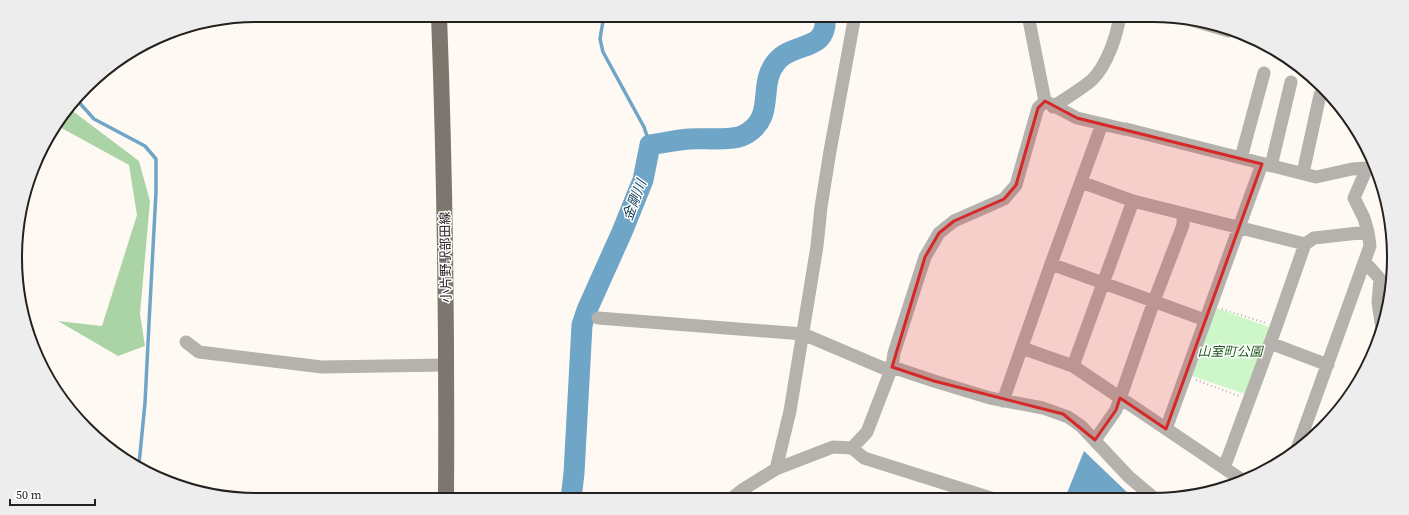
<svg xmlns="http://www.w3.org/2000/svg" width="1409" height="515" viewBox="0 0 1409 515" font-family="'Source Serif 4','Noto Sans JP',serif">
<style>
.green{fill:#cdf7c8}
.forest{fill:#abd4a6}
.water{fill:#6fa5c7}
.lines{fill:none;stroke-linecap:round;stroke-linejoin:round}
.stream{stroke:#6fa5c7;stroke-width:3.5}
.river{stroke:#6fa5c7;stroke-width:21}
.path{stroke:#b7b2ad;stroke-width:2;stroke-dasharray:1 3;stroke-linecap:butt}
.minor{stroke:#b5b2ad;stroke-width:13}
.major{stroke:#7c766e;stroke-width:16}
.marked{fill:#d62828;fill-opacity:0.2;stroke:#d62828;stroke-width:3;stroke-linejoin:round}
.labels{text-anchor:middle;stroke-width:3;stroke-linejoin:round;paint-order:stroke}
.street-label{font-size:13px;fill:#24201d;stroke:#fff}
.park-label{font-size:13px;font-style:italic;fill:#22591f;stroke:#fff}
.water-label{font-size:14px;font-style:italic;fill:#0d3a52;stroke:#fff}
.rim{fill:none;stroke:#24201d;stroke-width:2}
</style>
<rect width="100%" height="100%" fill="#fff9f3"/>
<!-- green -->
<path class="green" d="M1216,308L1269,327L1245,394L1192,376Z"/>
<!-- forest -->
<path class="forest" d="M70,109L139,161L150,201L140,314L145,346L118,356L58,321L102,326L137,215L129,165L56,125Z"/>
<!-- water -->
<path class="water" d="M1084,451L1133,498H1065Z"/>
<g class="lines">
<!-- stream -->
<path class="stream" d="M604,15L600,39L603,52L644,127L650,145
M77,100L94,119L145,146L156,159V192L149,323L145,403L139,464"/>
<!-- river -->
<path class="river" d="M571,499L574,473L582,325L587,310L622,232L643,180L650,145C663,143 676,140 689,139C703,138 733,141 744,135C778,117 756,85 777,61C794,41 829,53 825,15"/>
<!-- path -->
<path class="path" d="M1222,309L1266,323
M1196,380L1239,396"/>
<!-- minor -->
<path class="minor" d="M1028,15L1045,101L1077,118L1124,129H1126L1316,177L1352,169L1367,168L1372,166
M1191,20L1229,31
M1053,107C1066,98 1080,90 1092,80C1107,65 1117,36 1120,15
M1241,158L1264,73
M1271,166L1291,82
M1303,173L1320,95
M1081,182L1133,201L1305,244
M1365,262L1380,279L1378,302L1382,329
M1051,264L1205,320
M598,318L803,334L883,368L892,367L934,381L990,398L1043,408L1068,417L1081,426L1129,477L1154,498
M186,342L199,352L322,367L447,365
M1270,343L1328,365
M1022,348L1073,366L1242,480
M1073,366L1133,201
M1003,401L1051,264L1102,124
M1166,429L1262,164
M1095,440L1116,410L1154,301L1183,225V215
M852,448L867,432L892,367L894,353L925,257L939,233L954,221L1004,199L1016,185L1038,108L1045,101
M1297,449L1370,246L1368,232
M1224,468L1276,327L1305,244L1314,238L1368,232L1364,218L1354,198L1367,168
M776,469L790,411L817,246L821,207L830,151L855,15
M731,499L742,490L776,469L833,447L852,448L864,458L991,498"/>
<!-- major -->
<path class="major" d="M439,15C445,176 447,338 446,500"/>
</g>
<!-- marked area -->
<path class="marked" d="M1045,101L1077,118L1262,164L1166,429L1120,398L1116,410L1095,440L1063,414L934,381L892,367L925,257L939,233L954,221L1004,199L1016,185L1038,108Z"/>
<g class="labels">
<!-- street labels -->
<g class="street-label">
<text transform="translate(445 257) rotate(-91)" y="5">小片野駅部田線</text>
</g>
<!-- park labels -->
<g class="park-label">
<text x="1230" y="356">山室町公園</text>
</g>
<!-- water labels -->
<g class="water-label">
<text transform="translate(634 200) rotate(-69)" y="5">金剛川</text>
</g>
</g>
<!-- crop -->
<path d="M0 0H1409V515H0ZM257 22H1152A235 235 0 0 1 1387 257V258A235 235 0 0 1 1152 493H257A235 235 0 0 1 22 258V257A235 235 0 0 1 257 22Z" fill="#ededed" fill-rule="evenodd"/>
<path class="rim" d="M257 22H1152A235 235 0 0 1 1387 257V258A235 235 0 0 1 1152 493H257A235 235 0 0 1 22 258V257A235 235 0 0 1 257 22Z"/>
<!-- scale -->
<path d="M10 499v6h85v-6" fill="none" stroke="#24201d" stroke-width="2"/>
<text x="16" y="499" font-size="12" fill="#24201d" stroke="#ffffff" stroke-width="3" paint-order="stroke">50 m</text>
</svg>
